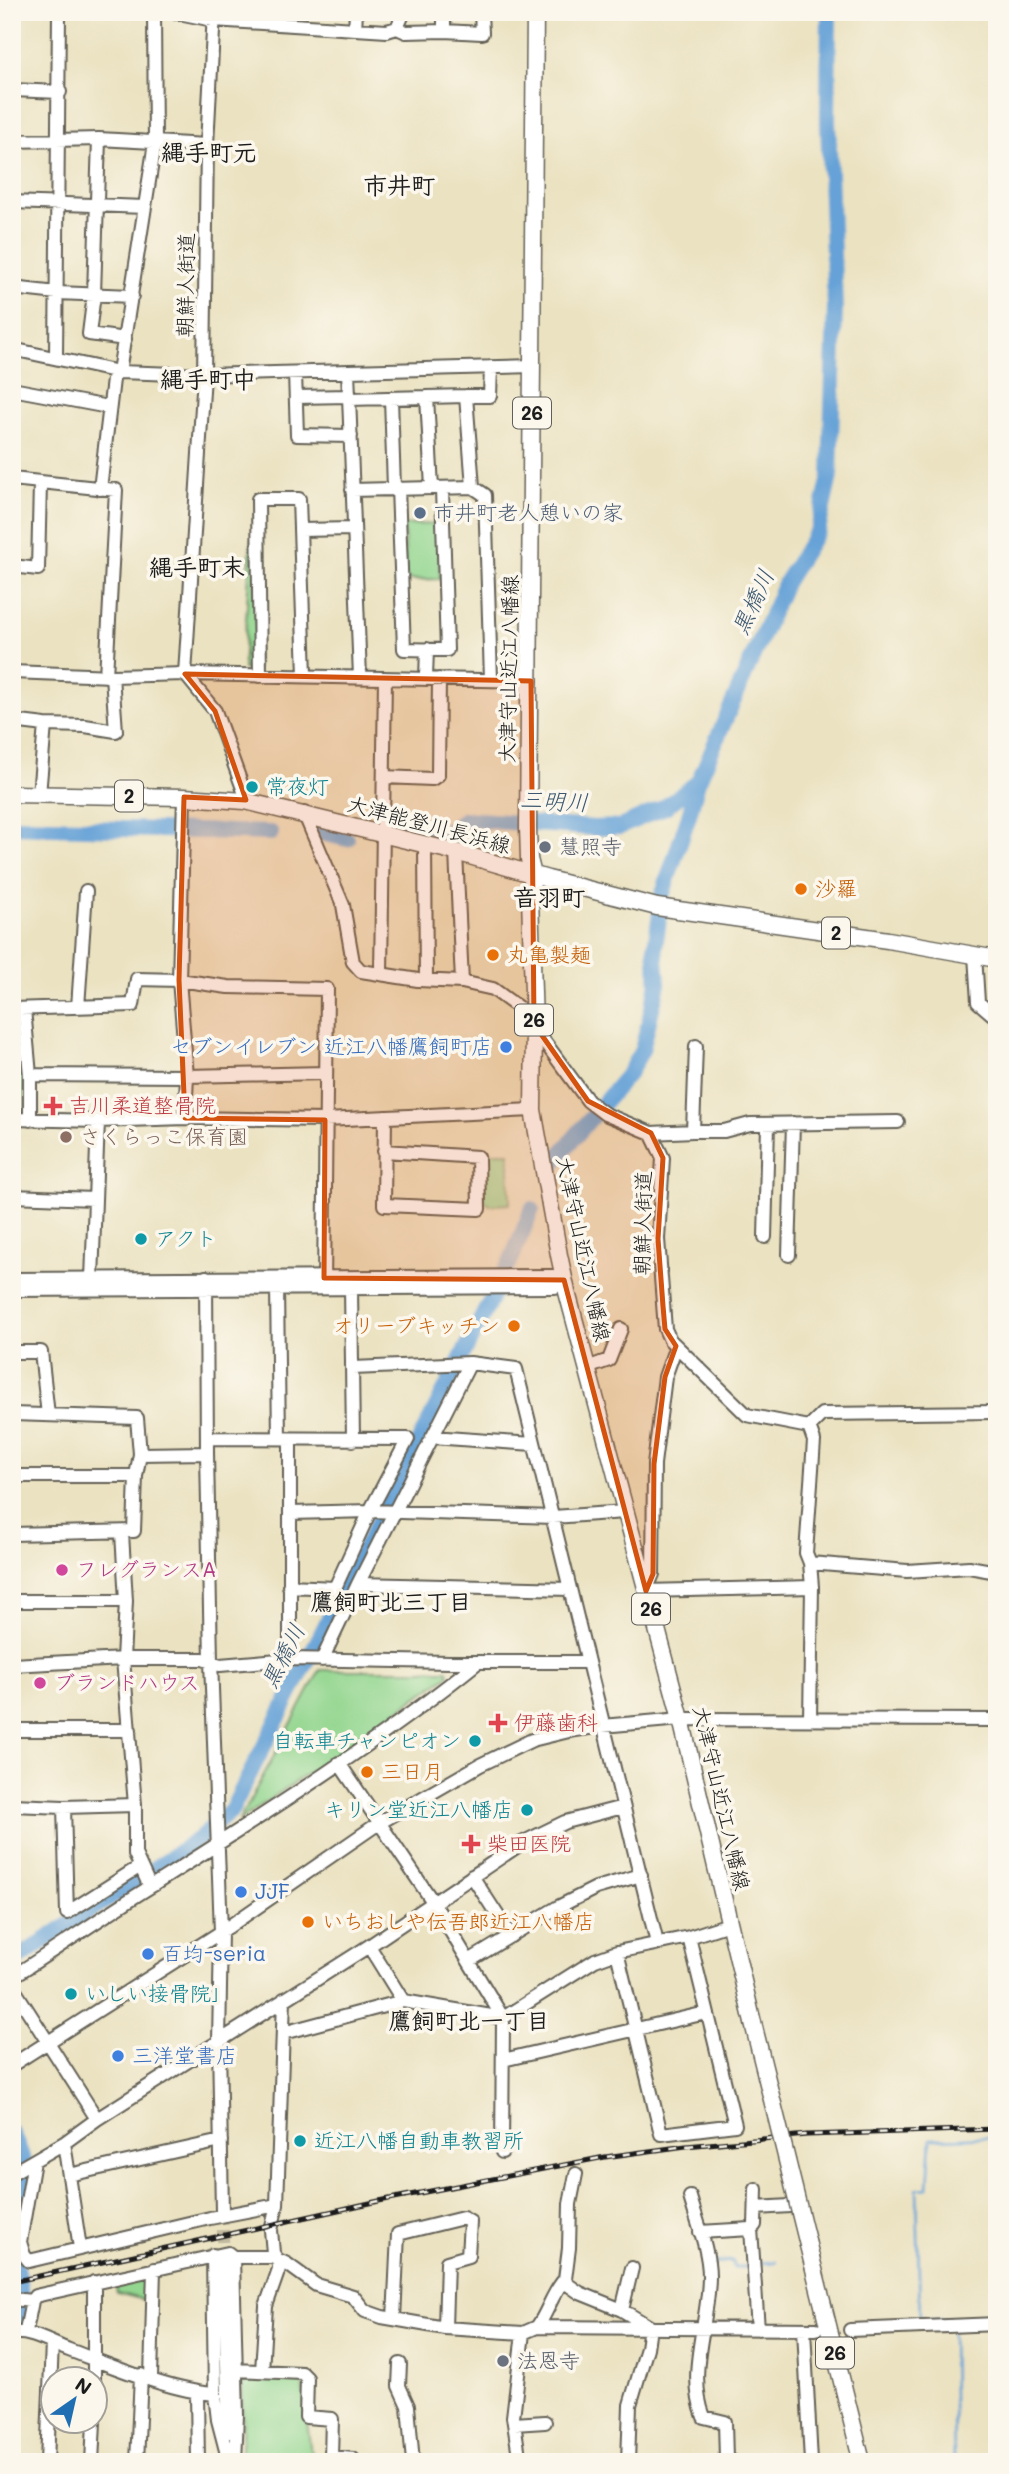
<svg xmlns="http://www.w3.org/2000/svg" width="1009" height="2474" viewBox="0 0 1009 2474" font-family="Mali,'Klee One',sans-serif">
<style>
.green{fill:#93d68f;stroke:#587956;stroke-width:2}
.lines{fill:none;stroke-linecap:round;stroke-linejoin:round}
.stream{stroke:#66a2d7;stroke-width:2.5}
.river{stroke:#66a2d7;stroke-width:16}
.minor-tunnel{stroke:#c2baa0;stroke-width:12;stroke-dasharray:12 6;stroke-linecap:butt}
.minor-casing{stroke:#646156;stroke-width:16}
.major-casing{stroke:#646156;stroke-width:19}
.minor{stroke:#fff;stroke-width:12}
.major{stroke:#fff;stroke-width:16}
.rail-casing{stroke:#1c1c1c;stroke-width:5}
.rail{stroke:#fbf7ec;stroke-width:2.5;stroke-dasharray:8;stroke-linecap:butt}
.major-bridge-casing{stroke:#646156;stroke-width:19;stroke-linecap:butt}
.major-bridge{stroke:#fff;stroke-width:16}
.marked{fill:#d4530e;fill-opacity:0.2;stroke:#d4530e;stroke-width:5;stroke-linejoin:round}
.service-dot{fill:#5c6f8a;stroke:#fbf7ec;stroke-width:2.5}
.culture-dot{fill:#0f9aa8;stroke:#fbf7ec;stroke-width:2.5}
.worship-dot{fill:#6b7280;stroke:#fbf7ec;stroke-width:2.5}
.food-dot{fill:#e8710a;stroke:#fbf7ec;stroke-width:2.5}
.shop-dot{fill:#3f7fe0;stroke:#fbf7ec;stroke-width:2.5}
.health-dot{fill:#e0444e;stroke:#fbf7ec;stroke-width:2.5}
.education-dot{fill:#8d6e63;stroke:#fbf7ec;stroke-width:2.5}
.hotel-dot{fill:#d1479c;stroke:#fbf7ec;stroke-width:2.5}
.labels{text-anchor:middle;stroke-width:7;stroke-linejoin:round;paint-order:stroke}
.shield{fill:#fbf7ec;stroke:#5f5e5a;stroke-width:2}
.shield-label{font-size:19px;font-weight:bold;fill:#1c1c1c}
.street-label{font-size:21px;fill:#1c1c1c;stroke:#fbf7ec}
.service-label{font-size:21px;fill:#4e5e75;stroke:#fbf7ec;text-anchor:start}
.culture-label{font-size:21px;fill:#0d838f;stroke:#fbf7ec;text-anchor:start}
.worship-label{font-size:21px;fill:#5b616d;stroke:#fbf7ec;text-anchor:start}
.food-label{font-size:21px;fill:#c56008;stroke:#fbf7ec;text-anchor:start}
.shop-label{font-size:21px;fill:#366cbe;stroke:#fbf7ec;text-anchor:start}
.health-label{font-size:21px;fill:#be3a42;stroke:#fbf7ec;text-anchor:start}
.education-label{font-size:21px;fill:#785e54;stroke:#fbf7ec;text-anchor:start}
.hotel-label{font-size:21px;fill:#b23c85;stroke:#fbf7ec;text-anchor:start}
.water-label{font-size:23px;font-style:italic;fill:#3d5870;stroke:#fbf7ec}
.neighbourhood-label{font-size:23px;font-weight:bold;fill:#1c1c1c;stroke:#fbf7ec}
.quarter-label{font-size:24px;font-weight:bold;fill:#1c1c1c;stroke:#fbf7ec}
</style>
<rect width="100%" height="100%" fill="#fbf7ec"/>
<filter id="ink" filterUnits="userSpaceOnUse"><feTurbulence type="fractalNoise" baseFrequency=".0143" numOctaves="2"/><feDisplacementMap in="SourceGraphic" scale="14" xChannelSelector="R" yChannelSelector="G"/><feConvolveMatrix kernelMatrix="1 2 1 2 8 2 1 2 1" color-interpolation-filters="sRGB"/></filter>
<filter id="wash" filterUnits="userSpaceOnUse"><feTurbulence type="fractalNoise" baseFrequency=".00686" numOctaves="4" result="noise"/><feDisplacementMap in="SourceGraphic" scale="28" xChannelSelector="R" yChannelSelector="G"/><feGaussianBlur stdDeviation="1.57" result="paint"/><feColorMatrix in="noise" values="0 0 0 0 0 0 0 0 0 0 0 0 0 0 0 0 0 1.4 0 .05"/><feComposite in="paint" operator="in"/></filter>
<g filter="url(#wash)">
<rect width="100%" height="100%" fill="#ebe2c1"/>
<!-- green -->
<path class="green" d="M438,524L440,579L406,580L404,525Z
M251,540H253L257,667L254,670L243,669Z
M12,1018H19L22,1023L24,1109L18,1116H12Z
M483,1152H509L510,1204L490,1205L483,1200Z
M320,1670H448L449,1675L239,1821Z
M146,2276L148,2301L117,2293L115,2284Z
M242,2377L302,2380L312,2462H240L243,2422Z"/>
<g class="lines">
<!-- stream -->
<path class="stream" d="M712,2263L733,2261L734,2267H749
M757,2263L776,2262
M702,2295L703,2273
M960,2319L920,2320L917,2189L928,2188L931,2139L997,2137
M952,2332L954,2462"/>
<!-- river -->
<path class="river" d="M12,826L271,833
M400,826L439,836L465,819L594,828L620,827L665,807L698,782
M315,832L347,839
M551,1169L558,1157L629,1073L642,1050L658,984L655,947L663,893L689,815L698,782L785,583L818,530L830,476L835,307L828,122L829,12
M12,1962L197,1840L231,1811L512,1258L532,1209
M12,2133C18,2146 25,2160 25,2174C24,2197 13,2220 13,2244C14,2269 24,2293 22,2318L12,2324"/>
</g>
</g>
<g filter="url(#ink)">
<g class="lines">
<!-- minor-tunnel -->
<path class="minor-tunnel" d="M222,2212L224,2258"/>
<defs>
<path id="minor" d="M174,12L213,20L387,31L397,28L404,12
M214,12L207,145L204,375L185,674L531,681
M444,12V31L482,33L481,12
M397,28L406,32L444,31
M355,29L356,12
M12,90L60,92
M99,139L94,294L89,334L125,339
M12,141L99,139L207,145
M12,202L145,207
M12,288L57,293L132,296
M12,349L119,372L204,375L532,366
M56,357L59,12
M348,371L360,677
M119,372L155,143L154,12
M295,373L297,435L351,436
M12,389L108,407
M296,397L349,396
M427,397L432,488
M391,398L394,488
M349,399L466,396
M12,479L116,490L106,676
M473,487L466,396H490L491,367
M398,488L404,649L447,650L442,489
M100,489L114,371
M352,490L473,487L485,495L491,679
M300,530L353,529
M12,566L38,569L40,484
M12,672L112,676L185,674L215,711L245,794V801
M260,676L258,499H299L305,675
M426,678L427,649
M12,721L45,725L85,726L116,731L112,676
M384,777L432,779L438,775L439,679
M39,795L45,725
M184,797L179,980L187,1076L185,1118
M304,813L343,905L353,962L361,971L418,980L462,982L493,989L527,1014L541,1037L588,1101L605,1114L651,1133L663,1158L658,1239L665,1329L670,1340L747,1415L809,1427L814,1441L806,1553L810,1563L907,1571L969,1567L997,1572
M425,845L426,980
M456,852L462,982
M975,955L978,1002L992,1014L997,1015
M381,974L385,678
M78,1007L86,891
M12,1009L133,1005L137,979L179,980L228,987L327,989L324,1288
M24,1009L30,1075V1120
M696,1046L693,1131H724L750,1124L898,1122
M30,1075L187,1076L326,1073
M12,1119L98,1121L185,1118L325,1120L533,1110
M651,1133L693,1131
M384,1151L478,1157L479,1209L384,1205L385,1117
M12,1196L94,1199
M765,1237L768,1125
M789,1255L793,1123
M206,1277L207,1453L211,1661L221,1932L219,2042L222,2212
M12,1279L553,1276L564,1280
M92,1279L98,1121
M351,1288L353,1440
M277,1289L279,1438
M12,1290L555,1287L564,1280
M676,1346L665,1377L654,1464L653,1574L646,1591L812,1587
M12,1352H41L48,1415
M353,1368L470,1363L516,1369L657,1943
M587,1368L609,1360L621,1329
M12,1414L137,1418L140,1454L136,1476L134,1531L12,1534
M809,1427L822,1414L997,1412
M432,1437L534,1444
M207,1438L408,1439L370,1511L335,1588L289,1586
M290,1439V1659
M140,1454L207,1453
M12,1476H136
M291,1513L370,1511L553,1517L625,1512
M997,1513V1543
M122,1533L126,1601L123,1659L135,1805V1854L150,1887
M810,1563L812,1587L810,1719
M358,1584L569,1589
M12,1601H126
M322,1660L358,1584L470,1363
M12,1665L123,1659H203L220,1665L290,1659L450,1662H587
M12,1730H130
M339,1763L433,1902L503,2018L502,2152
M12,1805L64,1807L135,1805
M64,1807L67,1913L139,1867
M472,1876L511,1936
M369,1946L403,2001
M617,1952L661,2134L735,2125L689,1937
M469,1961L558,1907L596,1888L641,1875
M12,1977C58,1948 103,1916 150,1887C262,1816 375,1745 478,1662
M12,1986L97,2119
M283,2033L403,2001L503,2018L595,1960L617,1952L689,1937L729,1924
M503,2060L706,2013
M12,2065L221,1932L379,1823L480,1765L532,1740L569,1731L602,1726L681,1719L997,1720
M64,2143L80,2248
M34,2161L20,2242L24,2255L29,2261L210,2218L277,2205
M12,2173L64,2143L97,2119L369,1946L522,1843L565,1822L623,1807
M576,2174L570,2204L569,2248L565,2279L567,2284L580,2293L622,2310L650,2327
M69,2175L221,2141
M756,2189L755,2225L751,2229L758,2329
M690,2197C697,2222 709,2250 709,2276C709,2324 686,2371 704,2417L725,2422L726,2459L733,2462
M756,2208L790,2206
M700,2232L751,2229
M213,2255L215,2394L218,2420L229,2462
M233,2257L237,2415L235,2462
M224,2258L229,2432
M94,2282V2401
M12,2299L32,2301
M622,2310L632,2268
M394,2319L398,2234L463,2218L470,2222L468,2256L447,2262L445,2328
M537,2327C548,2312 552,2293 565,2279
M804,2329L811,2462
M850,2330L997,2324
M26,2331L32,2301L35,2296L228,2253L233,2257H272L287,2264L316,2285L353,2296L365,2311L382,2317L445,2328L523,2333L537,2327L816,2329
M12,2333C32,2331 50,2343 69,2350C112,2366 170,2391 215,2394
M400,2364L399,2386L408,2406L413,2462
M235,2370L302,2373L307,2378L306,2417L332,2419L331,2457L353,2459
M262,2371L266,2306L279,2269V2262L273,2253L271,2230L277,2205L284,1999
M151,2378L154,2269
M197,2393L198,2462
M514,2424L545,2422
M47,2462L52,2343
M92,2462L94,2422
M137,2462L141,2375
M520,2462L513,2417L523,2333
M628,2462L630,2405L647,2348L650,2327"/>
<path id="major" d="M535,12L528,828L529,859L533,875L530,897L534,1024L533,1110L559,1255L567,1292L681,1719L753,2023
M12,794L184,797L245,801L456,852L548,879L657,907L888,940L997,959
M808,2245L862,2462"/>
</defs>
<!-- minor casing -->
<use href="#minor" class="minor-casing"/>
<!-- major casing -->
<use href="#major" class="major-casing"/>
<!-- minor -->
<use href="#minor" class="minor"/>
<!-- major -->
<use href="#major" class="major"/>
<defs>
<path id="rail" d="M12,2282L379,2201L605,2157L686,2146L807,2135L997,2129"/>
</defs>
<!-- rail casing -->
<use href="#rail" class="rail-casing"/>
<!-- rail -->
<use href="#rail" class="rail"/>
<defs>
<path id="major-bridge" d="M753,2023L808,2245"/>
</defs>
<!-- major-bridge casing -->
<use href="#major-bridge" class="major-bridge-casing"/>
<!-- major-bridge -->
<use href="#major-bridge" class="major-bridge"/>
</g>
</g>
<!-- marked area -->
<path class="marked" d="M185,674L531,681L534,1024L588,1101L651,1133L663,1158L658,1239L663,1306L665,1329L676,1346L665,1377L654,1464L653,1574L646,1591L564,1280L324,1278L325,1120L185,1118L179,980L184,797L246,800L215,711Z"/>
<!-- markers -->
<circle class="service-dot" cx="420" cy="513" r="7"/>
<g class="culture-dot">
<circle cx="252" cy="787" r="7"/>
<circle cx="141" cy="1239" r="7"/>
<circle cx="475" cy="1741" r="7"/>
<circle cx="527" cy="1810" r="7"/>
<circle cx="71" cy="1994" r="7"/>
<circle cx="300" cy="2141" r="7"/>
</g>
<g class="worship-dot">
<circle cx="545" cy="847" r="7"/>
<circle cx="503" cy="2361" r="7"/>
</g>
<g class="food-dot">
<circle cx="801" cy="889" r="7"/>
<circle cx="493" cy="955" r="7"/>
<circle cx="514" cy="1326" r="7"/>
<circle cx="367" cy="1772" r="7"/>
<circle cx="308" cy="1922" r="7"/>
</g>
<g class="shop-dot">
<circle cx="506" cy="1047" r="7"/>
<circle cx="241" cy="1892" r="7"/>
<circle cx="148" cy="1954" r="7"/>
<circle cx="118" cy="2056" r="7"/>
</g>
<g class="health-dot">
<path d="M49.5 1095.5h7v7h7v7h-7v7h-7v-7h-7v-7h7z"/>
<path d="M494.5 1712.5h7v7h7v7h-7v7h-7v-7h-7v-7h7z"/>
<path d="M467.5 1833.5h7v7h7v7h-7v7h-7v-7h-7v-7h7z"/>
</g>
<circle class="education-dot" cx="66" cy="1137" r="7"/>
<g class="hotel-dot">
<circle cx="62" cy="1570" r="7"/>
<circle cx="40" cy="1683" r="7"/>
</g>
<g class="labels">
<!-- shield labels -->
<g class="shield">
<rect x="513" y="397.5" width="38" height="31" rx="5"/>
<rect x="115" y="780.5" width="28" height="31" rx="5"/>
<rect x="822" y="917.5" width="28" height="31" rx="5"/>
<rect x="515" y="1004.5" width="38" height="31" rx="5"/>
<rect x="632" y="1593.5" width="38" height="31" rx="5"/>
<rect x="816" y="2337.5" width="38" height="31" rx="5"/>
</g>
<g class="shield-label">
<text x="532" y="420">26</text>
<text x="129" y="803">2</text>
<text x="836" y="940">2</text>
<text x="534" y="1027">26</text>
<text x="651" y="1616">26</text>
<text x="835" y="2360">26</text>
</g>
<!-- street labels -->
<g class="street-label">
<text transform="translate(186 285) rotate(-89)" y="7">朝鮮人街道</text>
<text transform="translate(509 669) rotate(-89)" y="7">大津守山近江八幡線</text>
<text transform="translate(429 825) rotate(15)" y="7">大津能登川長浜線</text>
<text transform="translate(643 1223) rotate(-89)" y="7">朝鮮人街道</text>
<text transform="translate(583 1249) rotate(78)" y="7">大津守山近江八幡線</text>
<text transform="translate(721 1798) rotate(77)" y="7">大津守山近江八幡線</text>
</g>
<!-- service labels -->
<g class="service-label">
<text x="434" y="520">市井町老人憩いの家</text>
</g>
<!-- culture labels -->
<g class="culture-label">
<text x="266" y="794">常夜灯</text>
<text x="155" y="1246">アクト</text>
<text x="461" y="1748" text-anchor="end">自転車チャンピオン</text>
<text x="513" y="1817" text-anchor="end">キリン堂近江八幡店</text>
<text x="85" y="2001">いしい接骨院」</text>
<text x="314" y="2148">近江八幡自動車教習所</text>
</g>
<!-- worship labels -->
<g class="worship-label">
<text x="559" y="854">慧照寺</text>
<text x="517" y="2368">法恩寺</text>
</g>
<!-- food labels -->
<g class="food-label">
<text x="815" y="896">沙羅</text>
<text x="507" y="962">丸亀製麺</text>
<text x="500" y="1333" text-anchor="end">オリーブキッチン</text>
<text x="381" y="1779">三日月</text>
<text x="322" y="1929">いちおしや伝吾郎近江八幡店</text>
</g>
<!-- shop labels -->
<g class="shop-label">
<text x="492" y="1054" text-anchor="end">セブンイレブン 近江八幡鷹飼町店</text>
<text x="255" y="1899">JJF</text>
<text x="162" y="1961">百均-seria</text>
<text x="132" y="2063">三洋堂書店</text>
</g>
<!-- health labels -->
<g class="health-label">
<text x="69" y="1113">吉川柔道整骨院</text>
<text x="514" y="1730">伊藤歯科</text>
<text x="487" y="1851">柴田医院</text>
</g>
<!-- education labels -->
<g class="education-label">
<text x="80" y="1144">さくらっこ保育園</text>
</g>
<!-- hotel labels -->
<g class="hotel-label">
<text x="76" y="1577">フレグランスA</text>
<text x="54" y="1690">ブランドハウス</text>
</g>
<!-- water labels -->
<g class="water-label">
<text transform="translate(753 602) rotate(-65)" y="8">黒橋川</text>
<text transform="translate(554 801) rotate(3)" y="8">三明川</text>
<text transform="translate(283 1656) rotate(-63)" y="8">黒橋川</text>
</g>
<!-- neighbourhood labels -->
<g class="neighbourhood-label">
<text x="391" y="1610">鷹飼町北三丁目</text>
<text x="469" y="2029">鷹飼町北一丁目</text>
</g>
<!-- quarter labels -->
<g class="quarter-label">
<text x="209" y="161">縄手町元</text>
<text x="399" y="194">市井町</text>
<text x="208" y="388">縄手町中</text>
<text x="197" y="576">縄手町末</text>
<text x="549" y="906">音羽町</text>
</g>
</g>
<!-- margin -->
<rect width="1009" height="2474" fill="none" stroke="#fbf7ec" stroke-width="42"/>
<!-- north arrow -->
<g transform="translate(74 2400) rotate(34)"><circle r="33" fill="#fbf7ec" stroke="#a29f99" stroke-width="2"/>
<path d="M0-5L12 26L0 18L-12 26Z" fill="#1f6fb2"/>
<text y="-10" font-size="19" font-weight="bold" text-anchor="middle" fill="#1c1c1c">N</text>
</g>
</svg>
